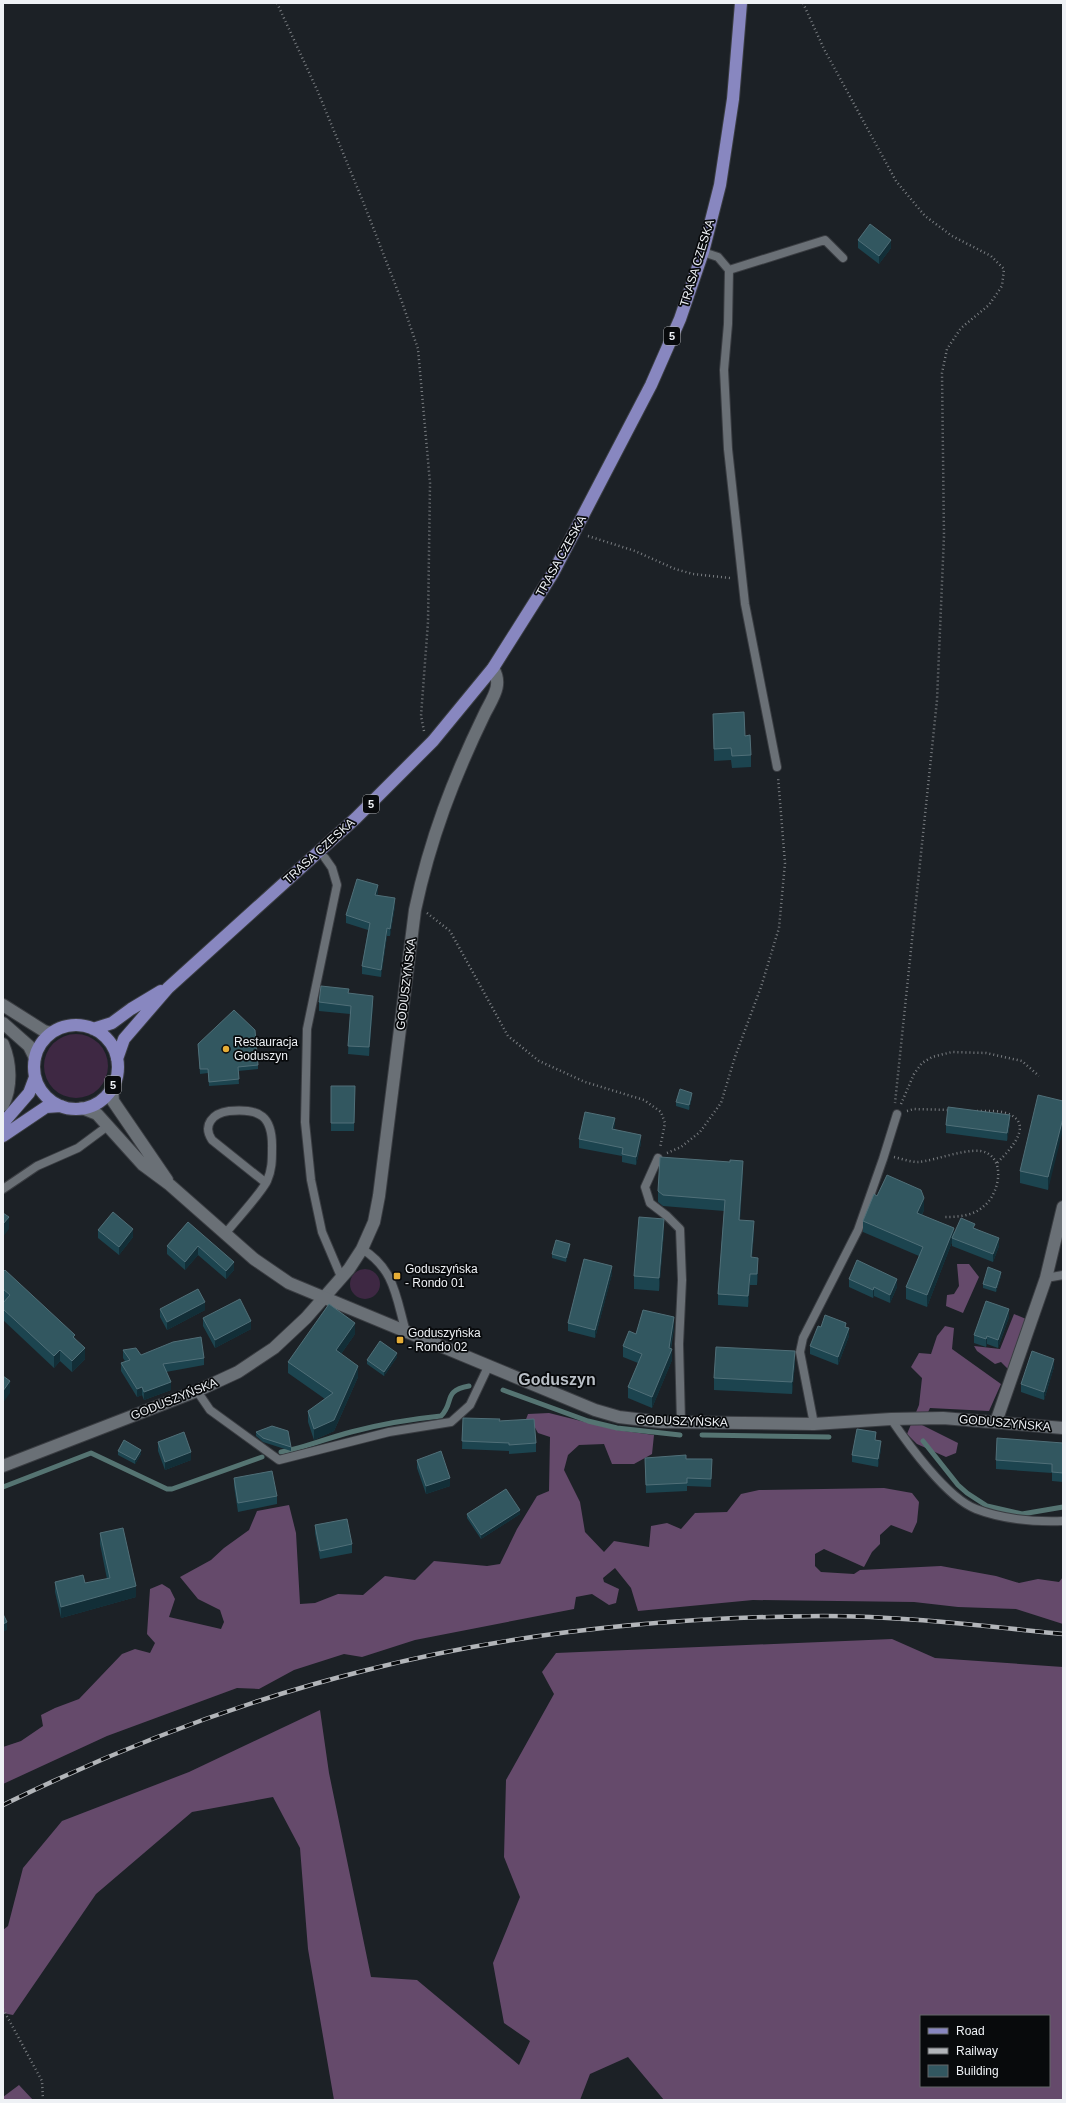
<svg xmlns="http://www.w3.org/2000/svg" width="1066" height="2103" viewBox="0 0 1066 2103" font-family="Helvetica,sans-serif">
<style>
.green{fill:#3e2843}
.forest{fill:#654a6b;fill-rule:evenodd}
.lines{fill:none;stroke-linecap:round;stroke-linejoin:round}
.stream{stroke:#557472;stroke-width:5}
.service-casing{stroke:#3a3d42;stroke-width:10}
.minor-casing{stroke:#3a3d42;stroke-width:14}
.tertiary-casing{stroke:#3a3d42;stroke-width:14}
.primary-casing{stroke:#3a3d42;stroke-width:14}
.path{stroke:#7a7e82;stroke-width:2.5;stroke-dasharray:1 3;stroke-linecap:butt}
.service{stroke:#6a7076;stroke-width:8}
.minor{stroke:#6a7076;stroke-width:12}
.tertiary{stroke:#6a7076;stroke-width:12}
.primary{stroke:#8887c0;stroke-width:12}
.rail-casing{stroke:#b2b5b9;stroke-width:4.5}
.rail{stroke:#080a0c;stroke-width:3;stroke-dasharray:9;stroke-linecap:butt}
.wall{fill:#1c444f}
.shaded-wall{fill:#122e37}
.building{fill:#325760;stroke:#506f78}
.poi-dot{fill:#e6ad36;stroke:#080a0c;stroke-width:1.5}
.labels{text-anchor:middle;stroke-width:3.5;stroke-linejoin:round;paint-order:stroke}
.shield{fill:#080a0c;stroke:#a9acaf;stroke-width:1}
.shield-label{font-size:11px;font-weight:bold;fill:#eef1f5}
.street-label{font-size:12px;fill:#eef1f5;stroke:#080a0c}
.poi-label{font-size:12px;fill:#eef1f5;stroke:#080a0c;text-anchor:start}
.district-label{font-size:16px;font-weight:bold;fill:#b9bfc6;stroke:#080a0c}
</style>
<rect width="100%" height="100%" fill="#1c2126"/>
<!-- green -->
<path class="green" d="M44 1066a32 32 0 1 1 64 0a32 32 0 1 1-64 0Z
M350 1284a15 15 0 1 1 30 0a15 15 0 1 1-30 0Z"/>
<!-- forest -->
<path class="forest" d="M957,1264H969L979,1277L963,1313L946,1306L947,1295L954,1294L959,1286Z
M1014,1314L1026,1319L1008,1369L1001,1362L995,1364L977,1351L974,1346L1000,1349Z
M945,1326L954,1328L952,1349L1001,1384L989,1411L930,1408L922,1425L958,1443L956,1453L946,1457L917,1444L907,1434L919,1405L922,1378L911,1367L919,1353L931,1354L937,1336Z
M549,1413L617,1430L654,1435L652,1454L634,1464H612L604,1444L579,1445L568,1455L564,1470L580,1502L585,1532L604,1552L614,1541L649,1547L651,1526L667,1523L681,1529L695,1513L727,1512L741,1494L759,1490L884,1488L912,1493L919,1502L917,1522L912,1533L891,1525L880,1535V1544L872,1552L864,1567L824,1549L815,1554V1566L821,1572L854,1574L860,1570L941,1566L996,1576L1019,1583L1038,1579L1059,1582L1063,1577V1624L1016,1609L958,1607L914,1602L753,1600L638,1611L631,1588L615,1568L603,1578L604,1582L619,1589L616,1603L609,1605L592,1594L576,1597L574,1609L415,1640L362,1657L344,1654L294,1670L259,1689L237,1688L107,1736L3,1784V1747L21,1741L43,1726L41,1715L55,1708L79,1699L122,1654L135,1649L150,1653L155,1643L147,1634L150,1589L162,1584L170,1589L175,1599L169,1617L221,1629L224,1622L220,1610L198,1599L180,1577L211,1560L224,1548L249,1530L257,1511L289,1505L296,1533L300,1604L315,1603L338,1594L363,1595L385,1576L415,1580L434,1561L487,1566L500,1564L517,1529L537,1496L549,1491L550,1437L538,1433L533,1424L525,1422L528,1414Z
M892,1639L935,1658L1063,1667V2100H664L628,2057L590,2074L580,2100H334L308,1949L300,1848L273,1797L192,1812L96,1894L13,2015L3,2013V1930L8,1926L23,1868L62,1821L189,1772L320,1710L329,1773L371,1977L417,1980L519,2065L530,2041L504,2023L493,1963L520,1897L504,1857L506,1780L554,1694L542,1672L556,1653ZM921,2016H1049V2086H921Z
M19,2085L33,2100H3V2097Z"/>
<g class="lines">
<!-- stream -->
<path class="stream" d="M503,1390L588,1421L617,1428L680,1435
M702,1435L829,1437
M923,1441L958,1485L967,1493L987,1506L1022,1514L1063,1507
M281,1452C305,1448 327,1438 351,1432C381,1424 411,1419 441,1416C455,1402 442,1391 469,1386
M3,1487L91,1453L167,1489H172L262,1457"/>
<defs>
<path id="service" d="M703,252L718,257L729,270L728,324L724,370L728,449L745,604L777,767
M729,270L825,240L843,258
M325,858L332,868L337,885L307,1029L305,1122L311,1180L322,1232L342,1279
M658,1158L645,1187L650,1203L667,1216L680,1229L682,1280L679,1344L681,1422
M3,1189L37,1166L78,1148L109,1125
M225,1234C235,1221 260,1195 267,1181C272,1170 272,1160 272,1149C273,1116 260,1108 229,1111C213,1113 202,1125 212,1140L266,1183
M362,1249C395,1269 396,1298 406,1332
M1046,1278L1063,1275
M197,1391L210,1410L279,1460L389,1432L451,1422L470,1405L488,1367
M891,1419C908,1444 947,1498 976,1509C1002,1519 1035,1522 1063,1521
M814,1424L800,1352L803,1338L858,1230L883,1159L897,1114"/>
<path id="minor" d="M996,1422L1046,1278L1063,1207
M3,1466L197,1391L238,1372L274,1348L306,1318L349,1269L362,1249L374,1222L379,1196L415,910C430,839 453,779 485,713C493,697 503,685 493,668"/>
<path id="tertiary" d="M3,1005L44,1031L51,1033
M3,1023L29,1046L35,1058
M3,1044C11,1063 12,1087 3,1105
M112,1088L113,1101L167,1180
M82,1108L97,1114L143,1165L170,1185L254,1259L289,1283L595,1410L619,1417L661,1422L814,1424L891,1419L943,1418L1063,1428"/>
<path id="primary" d="M34 1067a42 42 0 1 1 84 0a42 42 0 1 1-84 0Z
M93,1029L112,1023L131,1009L161,991
M117,1059L124,1039L168,988L356,818L433,741L493,668L553,573L651,385L680,319L703,252L720,185L733,99L741,3
M3,1123L29,1093L35,1077
M3,1136L46,1107L61,1106"/>
</defs>
<!-- service casing -->
<use href="#service" class="service-casing"/>
<!-- minor casing -->
<use href="#minor" class="minor-casing"/>
<!-- tertiary casing -->
<use href="#tertiary" class="tertiary-casing"/>
<!-- primary casing -->
<use href="#primary" class="primary-casing"/>
<!-- path -->
<path class="path" d="M277,3L318,92L364,204L402,302L418,349L430,483L428,622L421,716L424,731
M803,3L824,49L896,181L925,216L952,236L991,256L1004,269L1002,286L989,305L961,328L947,349L942,373L944,536L937,700L895,1103
M588,536L635,551L675,569L693,574L730,578
M427,913L450,931L508,1036L539,1061L585,1082L644,1100L661,1112L665,1123L660,1148
M901,1104L914,1074L922,1063L932,1057L952,1052L986,1053L1022,1061L1039,1076
M907,1111L914,1109L950,1110
M977,1111C987,1111 1002,1110 1011,1115C1034,1127 1006,1154 996,1164
M667,1153L681,1147L700,1132L721,1103L735,1057L761,987L779,928L785,863L778,777
M894,1157C902,1159 911,1162 918,1162C935,1161 973,1145 987,1153C1006,1163 998,1195 984,1206C974,1216 957,1217 944,1217
M3,2009L42,2081L43,2100"/>
<!-- service -->
<use href="#service" class="service"/>
<!-- minor -->
<use href="#minor" class="minor"/>
<!-- tertiary -->
<use href="#tertiary" class="tertiary"/>
<!-- primary -->
<use href="#primary" class="primary"/>
<defs>
<path id="rail" d="M3,1805C119,1748 242,1701 367,1670C515,1632 670,1617 823,1616C903,1616 983,1626 1063,1634"/>
</defs>
<!-- rail casing -->
<use href="#rail" class="rail-casing"/>
<!-- rail -->
<use href="#rail" class="rail"/>
</g>
<!-- wall -->
<path class="wall" d="M858,240L891,248L879,264L858,248Z
M713,714L745,736L751,755V767L732,768L731,760L714,761Z
M378,893L377,896L395,906L390,936H387L381,977L362,974V966L368,930L346,923V915Z
M349,993L373,1004L369,1056L348,1054L350,1014L319,1011V1002Z
M198,1044L258,1065V1069L238,1071L239,1084L209,1086L208,1073L200,1074Z
M331,1086H355L354,1131H331Z
M692,1097L689,1110L676,1106V1102Z
M1063,1101L1048,1190L1020,1183V1171Z
M1010,1123L1007,1141L946,1133V1125Z
M615,1126L614,1129L641,1143L636,1165L622,1162V1156L579,1148V1139Z
M743,1172L740,1220L754,1232L752,1257L758,1269L757,1285H750L748,1307L718,1305V1294L724,1211L663,1206L658,1202V1191Z
M877,1196L924,1210L922,1215L954,1235L975,1228L999,1246L993,1262L952,1246V1242L927,1307L906,1299V1287L919,1256L863,1232V1221Z
M188,1222L234,1270L226,1279L198,1255L185,1270L167,1254V1246Z
M98,1230L133,1237L119,1255L98,1238Z
M664,1231L659,1291L634,1289V1276Z
M570,1248L566,1262L552,1258V1254Z
M3,1272L75,1338L85,1359L72,1372L60,1361L54,1368L3,1320V1303L4,1301L3,1300Z
M612,1274L595,1338L568,1331V1323Z
M1001,1276L996,1292L983,1288V1284Z
M849,1279L897,1287L890,1303L874,1296L873,1298L849,1287Z
M160,1309L205,1310L167,1330L160,1317Z
M1009,1317L998,1348L987,1344L986,1347L974,1343V1335Z
M203,1318L251,1329L215,1348L203,1326Z
M821,1327H846L849,1336L838,1365L810,1354V1346Z
M674,1328L671,1349L672,1360L652,1408L628,1398V1387L638,1363L623,1357V1346L636,1334Z
M355,1334L341,1354L358,1377L334,1431L314,1440L308,1422V1411L325,1399L288,1373V1362Z
M123,1350L141,1355L204,1358V1365L166,1372L171,1390L144,1400L142,1395L137,1397L121,1371V1363L125,1361L123,1358Z
M397,1357L384,1376L367,1364V1360Z
M795,1363L792,1394L714,1390V1378Z
M1054,1367L1044,1400L1021,1392V1384Z
M463,1418L499,1421L536,1443V1452L509,1454V1451L462,1449Z
M256,1432L291,1447V1451L263,1442L256,1436Z
M876,1441L881,1449L878,1467L852,1462V1455Z
M158,1442L191,1460L165,1470L158,1451Z
M1063,1443V1482L1052,1481V1473L996,1469V1460Z
M118,1451L141,1454L135,1464L118,1455Z
M645,1458L712,1459L711,1487L687,1486V1491L646,1493Z
M417,1460L450,1486L426,1494L417,1468Z
M234,1478L277,1496V1504L238,1512L234,1486Z
M467,1514H520L481,1539L467,1518Z
M315,1525L352,1544V1553L320,1559L315,1533Z
M100,1533L136,1597L61,1618L55,1592V1582L85,1583L107,1579L100,1544Z"/>
<!-- shaded-wall -->
<path class="shaded-wall" d="M891,240V248L879,264V256Z
M378,885V893L375,903V895Z
M395,898V906L390,936V929Z
M387,928V936L381,977V970Z
M373,996V1004L369,1056V1047Z
M692,1093V1097L689,1110V1105Z
M1010,1115V1123L1007,1141V1133Z
M615,1118V1126L612,1137V1129Z
M1063,1118V1130L1048,1190V1177Z
M641,1135V1143L636,1165V1157Z
M743,1161V1172L739,1231V1220Z
M924,1198V1210L917,1224V1213Z
M9,1217V1229L3,1237V1224Z
M664,1219V1231L659,1291V1278Z
M754,1221V1232L751,1268V1257Z
M954,1228V1238H952V1242L927,1307V1295Z
M133,1229V1237L119,1255V1247Z
M999,1238V1246L993,1262V1254Z
M570,1244V1248L566,1262V1258Z
M198,1246V1255L185,1270V1262Z
M758,1258V1269L757,1285V1274Z
M234,1262V1270L226,1279V1271Z
M612,1266V1274L595,1338V1330Z
M1001,1272V1276L996,1292V1288Z
M750,1274V1285L748,1307V1296Z
M897,1279V1287L890,1303V1295Z
M874,1287V1296L873,1298V1290Z
M205,1302V1310L167,1330V1322Z
M1009,1309V1317L998,1348V1340Z
M674,1317V1328L669,1356L672,1349V1360L652,1408V1397L669,1348Z
M251,1321V1329L215,1348V1340Z
M355,1323V1334L336,1361V1350Z
M849,1328V1336L838,1365V1357Z
M987,1336V1344L986,1347V1339Z
M85,1348V1359L72,1372V1361Z
M60,1350V1361L54,1368V1356Z
M795,1351V1363L792,1394V1382Z
M397,1353V1357L384,1376V1372Z
M1054,1359V1367L1044,1400V1392Z
M358,1366V1377L334,1431L314,1440V1429Z
M10,1381V1393L3,1403V1391Z
M171,1382V1390L144,1400V1392Z
M142,1387V1395L137,1397V1389Z
M881,1441V1449L878,1467V1459Z
M141,1450V1454L135,1464V1460Z
M191,1452V1460L165,1470V1462Z
M450,1478V1486L426,1494V1486Z
M520,1510V1514L481,1539V1535Z
M136,1586V1597L61,1618V1607Z
M7,1622V1630L3,1632V1624Z"/>
<!-- building -->
<path class="building" d="M870,224L891,240L879,256L858,240Z
M744,712L745,736L750,735L751,755L732,756L731,748L714,749L713,714Z
M357,879L378,885L375,895L395,898L390,929L387,928L381,970L362,966L370,923L346,915Z
M321,986L349,989L348,993L373,996L369,1047L348,1046L351,1006L319,1002Z
M234,1010L255,1030L258,1065L238,1067L239,1079L209,1082L208,1069H200L198,1044Z
M331,1086H355L354,1123H331Z
M680,1089L692,1093L689,1105L676,1102Z
M1038,1095L1063,1101V1118L1048,1177L1020,1171Z
M948,1107L1010,1115L1007,1133L946,1125Z
M585,1112L615,1118L612,1129L641,1135L636,1157L622,1154L623,1148L579,1139Z
M660,1157L730,1162V1160L743,1161L739,1220L754,1221L751,1257L758,1258L757,1274H750L748,1296L718,1294L725,1200L663,1195L658,1191Z
M887,1175L921,1190L924,1198L917,1213L954,1228L927,1295L906,1287L923,1247L863,1221L874,1194L877,1196Z
M113,1212L133,1229L119,1247L98,1230Z
M3,1213L9,1217L3,1224Z
M639,1217L664,1219L659,1278L634,1276Z
M961,1218L975,1224L973,1228L999,1238L993,1254L952,1238Z
M188,1222L234,1262L226,1271L198,1246L185,1262L167,1246Z
M556,1240L570,1244L566,1258L552,1254Z
M584,1259L612,1266L595,1330L568,1323Z
M857,1260L897,1279L890,1295L874,1287L873,1290L849,1279Z
M988,1267L1001,1272L996,1288L983,1284Z
M5,1270L75,1335L73,1337L85,1348L72,1361L60,1350L54,1356L3,1309V1303L10,1295L3,1289V1272Z
M198,1289L205,1302L167,1322L160,1309Z
M240,1299L251,1321L215,1340L203,1318Z
M986,1301L1009,1309L998,1340L987,1336L986,1339L974,1335Z
M329,1304L355,1323L336,1350L358,1366L334,1420L314,1429L308,1411L333,1393L288,1362Z
M643,1310L674,1317L669,1348L672,1349L652,1397L628,1387L642,1354L623,1346L629,1331L636,1334Z
M825,1315L846,1323L845,1327L849,1328L838,1357L810,1346L818,1326L821,1327Z
M201,1337L204,1358L163,1364L171,1382L144,1392L142,1387L137,1389L121,1363L130,1360L123,1350L136,1348L141,1355L173,1342Z
M380,1341L397,1353L384,1372L367,1360Z
M716,1347L795,1351L792,1382L714,1378Z
M1032,1351L1054,1359L1044,1392L1021,1384Z
M3,1376L10,1381L3,1391Z
M463,1418L500,1419L499,1421L534,1419L536,1443L509,1445V1443L462,1441Z
M272,1426L288,1431L291,1447L263,1438L256,1432Z
M857,1429L876,1432L875,1440L881,1441L878,1459L852,1455Z
M184,1432L191,1452L165,1462L158,1442Z
M997,1438L1063,1443V1473L1052,1472V1464L996,1460Z
M124,1440L141,1450L135,1460L118,1451Z
M441,1451L450,1478L426,1486L417,1460Z
M686,1455V1459H712L711,1479L687,1478V1483L646,1485L645,1458Z
M272,1471L277,1496L238,1503L234,1478Z
M506,1489L520,1510L481,1535L467,1514Z
M347,1519L352,1544L320,1551L315,1525Z
M123,1528L136,1586L61,1607L55,1582L83,1575L85,1583L110,1578L100,1533Z
M3,1614L7,1622L3,1624Z"/>
<!-- markers -->
<g class="poi-dot">
<circle cx="226" cy="1049" r="4"/>
<rect x="393" y="1272" width="8" height="8" rx="2"/>
<rect x="396" y="1336" width="8" height="8" rx="2"/>
</g>
<g class="labels">
<!-- shield labels -->
<g class="shield">
<rect x="664" y="327" width="16" height="18" rx="3"/>
<rect x="363" y="795" width="16" height="18" rx="3"/>
<rect x="105" y="1076" width="16" height="18" rx="3"/>
</g>
<g class="shield-label">
<text x="672" y="340">5</text>
<text x="371" y="808">5</text>
<text x="113" y="1089">5</text>
</g>
<!-- street labels -->
<g class="street-label">
<text transform="translate(697 263) rotate(-73)" y="4">TRASA CZESKA</text>
<text transform="translate(561 556) rotate(-61)" y="4">TRASA CZESKA</text>
<text transform="translate(319 851) rotate(-42)" y="4">TRASA CZESKA</text>
<text transform="translate(406 984) rotate(-83)" y="4">GODUSZYŃSKA</text>
<text transform="translate(174 1399) rotate(-22)" y="4">GODUSZYŃSKA</text>
<text transform="translate(682 1421) rotate(2)" y="4">GODUSZYŃSKA</text>
<text transform="translate(1005 1423) rotate(5)" y="4">GODUSZYŃSKA</text>
</g>
<!-- poi labels -->
<g class="poi-label">
<text x="234" y="1046">Restauracja<tspan x="234" dy="14">Goduszyn</tspan></text>
<text x="405" y="1273">Goduszyńska<tspan x="405" dy="14">- Rondo 01</tspan></text>
<text x="408" y="1337">Goduszyńska<tspan x="408" dy="14">- Rondo 02</tspan></text>
</g>
<!-- district labels -->
<g class="district-label">
<text x="557" y="1385">Goduszyn</text>
</g>
</g>
<!-- border -->
<rect width="1066" height="2103" fill="none" stroke="#eef1f5" stroke-width="8"/>
<!-- legend -->
<rect x="920" y="2015" width="130" height="72" fill="#080a0c" stroke="#646669"/>
<rect x="928" y="2028" width="20" height="6" fill="#8887c0" stroke="#646669"/>
<text x="956" y="2035" font-size="12" fill="#eef1f5">Road</text>
<rect x="928" y="2048" width="20" height="6" fill="#b2b5b9" stroke="#646669"/>
<text x="956" y="2055" font-size="12" fill="#eef1f5">Railway</text>
<rect x="928" y="2065" width="20" height="12" fill="#325760" stroke="#646669"/>
<text x="956" y="2075" font-size="12" fill="#eef1f5">Building</text>
</svg>
